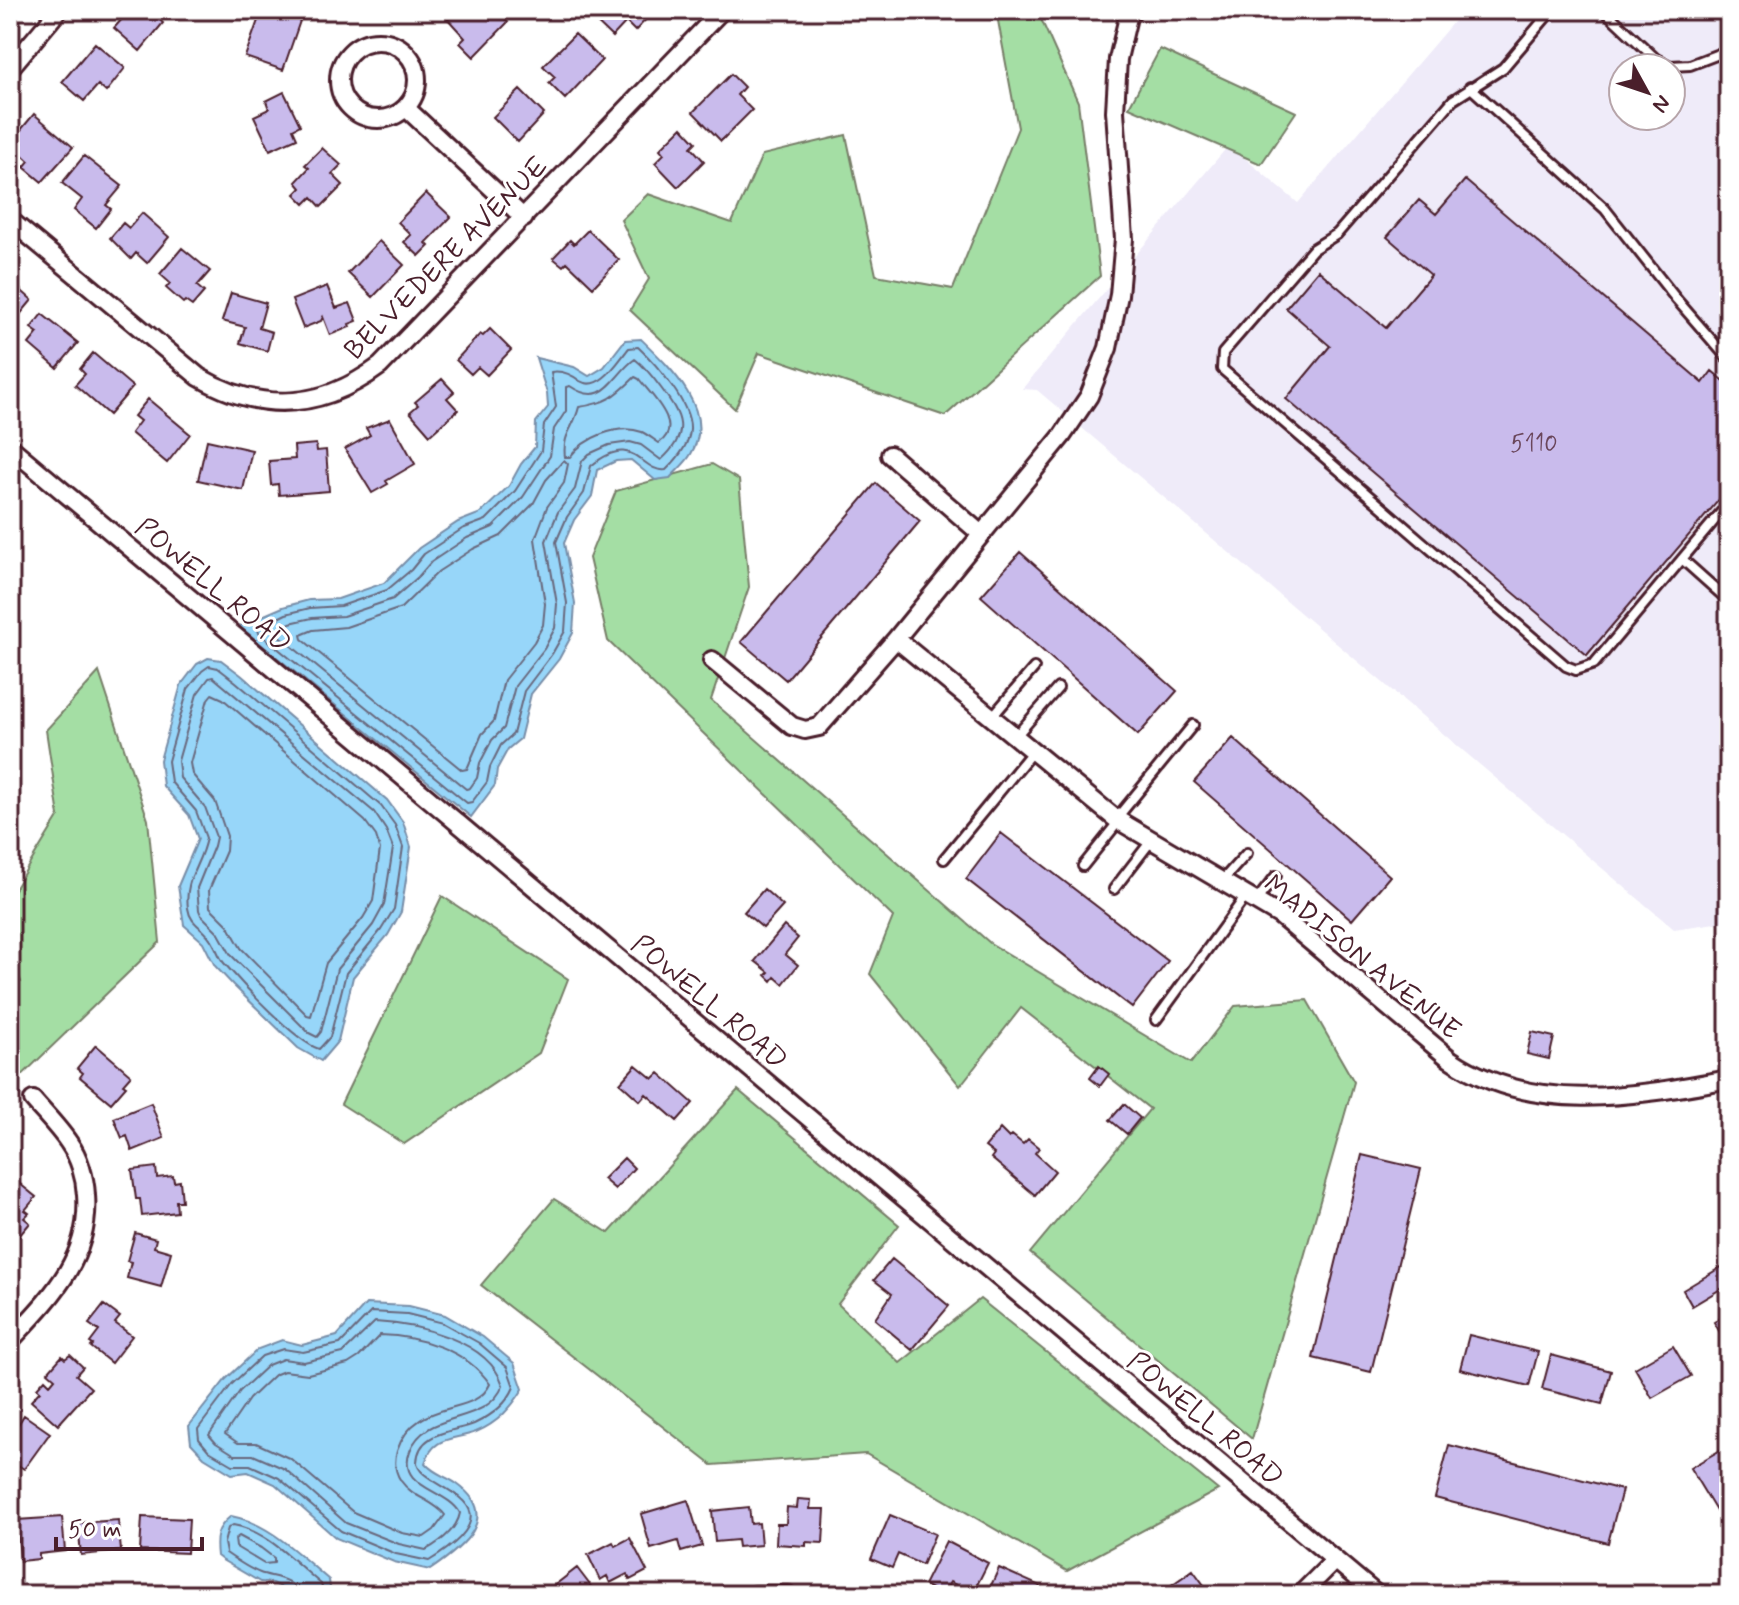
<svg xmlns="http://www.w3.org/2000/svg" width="1739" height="1605" viewBox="0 0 1739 1605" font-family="Mynerve,sans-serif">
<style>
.built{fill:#efebf9;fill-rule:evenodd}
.green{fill:#a4dea4;stroke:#777e68;stroke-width:2}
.water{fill:#97d6f9;stroke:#788da7;stroke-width:2}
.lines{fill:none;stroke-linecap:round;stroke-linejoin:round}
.shore{stroke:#69687d;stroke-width:2}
.building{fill:#c9bbec;stroke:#4a1f2b;stroke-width:2}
.lane-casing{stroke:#4a1f2b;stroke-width:14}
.street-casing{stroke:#4a1f2b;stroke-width:22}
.lane{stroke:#fff;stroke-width:8}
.street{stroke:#fff;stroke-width:16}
.labels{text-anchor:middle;stroke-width:6;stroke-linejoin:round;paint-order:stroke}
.number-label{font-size:24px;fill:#6a465b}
.street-label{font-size:28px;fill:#4a1f2b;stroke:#fff}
</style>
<rect width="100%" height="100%" fill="#fff"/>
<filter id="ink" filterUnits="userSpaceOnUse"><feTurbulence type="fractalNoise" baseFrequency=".0125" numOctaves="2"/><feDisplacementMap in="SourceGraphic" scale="16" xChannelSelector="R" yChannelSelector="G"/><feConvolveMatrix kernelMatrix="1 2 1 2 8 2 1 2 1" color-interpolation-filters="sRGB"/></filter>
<g filter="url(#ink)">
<!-- built -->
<path class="built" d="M1469,10H1729V921L1674,929L1037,390L1022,389L1229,145L1298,203L1454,21ZM1623,68H1671V116H1623Z"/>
<!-- green -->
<path class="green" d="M996,10H1037L1078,102L1100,276L945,416L759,353L735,409L630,310L649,279L621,220L648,194L732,223L762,155L846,135L876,275L953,289L1018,128Z
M1160,49L1296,112L1261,164L1129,107Z
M712,464L739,480L749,587L711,700L990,943L1191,1063L1235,1006L1307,1000L1354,1082L1252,1439L1030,1253L1150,1109L1021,1008L960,1086L870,974L893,917L608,641L589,558L616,491Z
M99,672L148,820L160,942L10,1087V986L21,982L10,951V896L59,816L46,730Z
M442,896L568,979L539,1053L404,1144L341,1104Z
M738,1090L899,1225L838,1304L900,1363L980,1299L1218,1490L1067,1571L866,1454L712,1465L481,1285L554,1199L609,1233Z"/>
<!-- water -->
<path class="water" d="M641,339C670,367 717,411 691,454C686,463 677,470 670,478L655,480L631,460L616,461L597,470L592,496L574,520L564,543L575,603L573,633L559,659L531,694L520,739L508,749L497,769L495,785L471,817L239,626L283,607L309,600L338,599L384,583L419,548L458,522L481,513L509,486L521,464L535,447L536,422L548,407L547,393L536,358L574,367L589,376L604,367L625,340Z
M208,658L221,660L241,675L387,800L403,822L411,847L401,912L388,935L353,977L338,1041L321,1061L298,1048L233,985L215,966L203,942L184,925L178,886L198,839L189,815L163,786L160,760L181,685L197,664Z
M366,1304L409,1306L445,1315L483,1337L514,1363L523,1389C511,1408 498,1423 476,1432C452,1441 434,1435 425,1463C434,1474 446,1476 457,1484C503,1517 462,1548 430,1570L394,1562L336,1538L275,1484L248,1472L232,1474L204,1457L191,1443L189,1426L226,1379L258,1349L282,1340L302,1345L337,1336Z
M231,1516C270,1523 299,1555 329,1580L331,1595H295L272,1583L260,1582L222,1560L217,1556C215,1538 216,1528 231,1516Z"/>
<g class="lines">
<!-- shore -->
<path class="shore" d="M638,347C651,359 662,372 672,386C697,421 697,440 666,470C640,473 635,430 591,466L584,493L567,517L556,542L567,603L565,631L552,654L524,691L513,734L501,745L490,767L487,782L472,802L467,803L259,633L258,628L286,614L310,608L341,606L387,590L411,570L424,554L462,529L486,520L515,491L541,451L544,425L556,407L551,372C562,370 571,374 580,381C600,393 618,361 629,348Z
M635,359C645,367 653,377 661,388C682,416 691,433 661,460L641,445L630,442L609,445L589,454L582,461L575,489L558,512L546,541L557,604L555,628L544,649L515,686L504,728L492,740L480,763L477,778L470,788L466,789L278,635L277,631L290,623L312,618L343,616L393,599L418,577L431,562L467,538L493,527L523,497L550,456L554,429L566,411V387L570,386C605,410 613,374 635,359Z
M635,377L639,379C651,395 685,426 659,443C653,439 648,435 642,432C617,423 584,438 570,457H565C562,434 574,428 579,407C607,403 615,397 635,377Z
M564,460L568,464L564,483L547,507L535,539L545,604L543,625L534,642L504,680L494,721L482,734L467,769L462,770L302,639L301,635L313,630L346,627L401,608L439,571L473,549L501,536L533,504L546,480Z
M209,666L218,668L236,682L381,806L395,825L403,847L394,909L381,930L346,973L330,1037L319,1049C296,1042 242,984 224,963C218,956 216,945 209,937C201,926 190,923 188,908C184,878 201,865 206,838L196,811L171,782L168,761L188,689L202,671Z
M213,677L374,812L386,830L393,848L384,905L373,925L337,969L321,1032L317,1037L309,1033L231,955L218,932L201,915L199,910L197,888L214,846L216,837L205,807L180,778L178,761L197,694L209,678Z
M212,694L223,699L365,821L376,836L380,849L373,901L363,918L326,963L311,1016L307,1015L241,948L228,925L210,907L209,890L226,851L227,836L215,801L192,774L190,763L208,699Z
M371,1312L407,1314L443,1323L479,1343L507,1367L514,1387C507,1404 491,1416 474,1424C454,1432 418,1431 417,1462C416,1489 530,1499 429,1561L396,1554L341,1531L279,1478L250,1465H233L209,1451L199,1439L198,1429L232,1384L262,1356L283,1349L303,1352L340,1344Z
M375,1322C417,1324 488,1340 503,1385C487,1427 426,1408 410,1451C396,1488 447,1489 460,1513C457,1530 440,1542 426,1550L399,1544L346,1523L285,1469L253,1455H235L216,1443L209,1435L240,1391L268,1365L283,1359L304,1362L343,1353Z
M380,1335C419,1336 467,1350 490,1384C475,1418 415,1396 397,1451C394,1461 395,1472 401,1481C413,1498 433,1500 445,1515L434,1530L424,1537L402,1533L353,1512L291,1459L256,1443H238L225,1434L249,1399L274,1375L284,1371L308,1374L348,1364L359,1357Z
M239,1536L261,1548L274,1558V1563L264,1564L236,1547L235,1539Z
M297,1595C294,1577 274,1578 260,1573C249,1569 236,1560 226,1553L224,1543L228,1528L233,1525C267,1530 295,1563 321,1584L324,1595"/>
</g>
<!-- building -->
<path class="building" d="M120,10H150L163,23L140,51L114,28L123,18L117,13Z
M281,10L302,15L283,70L245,57L261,12L278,18Z
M453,10H495L508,22L474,57L460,43L465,38L446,17Z
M596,10H647L651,14L635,31L626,22L612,37L590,16Z
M575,34L602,60L565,99L549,83L555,77L543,66Z
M95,43L125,68L106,92L98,85L84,101L62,82Z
M731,74L744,87L737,95L752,110L721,141L693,112Z
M520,90L544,114L518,142L493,117Z
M284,92L300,125L293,129L297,138L270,150L254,116L269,109L266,101Z
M34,114L73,147L42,182L24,167L29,161L16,149L22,143L15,137Z
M682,127L696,142L691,147L704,161L678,187L655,163L664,154L660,149Z
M322,148L341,165L332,174L343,185L321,207L312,197L305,204L295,194L301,188L296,182L309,168L305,165Z
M84,156L122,186L106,205L111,209L96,228L74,210L82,199L62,183Z
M1465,180L1703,383L1712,371L1729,385V488L1587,655L1286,399L1330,346L1286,308L1318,270L1386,328L1431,275L1387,237L1419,200L1436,214Z
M426,193L451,217L426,243L429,246L419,256L404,242L411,235L398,222Z
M142,213L169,237L147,263L136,253L131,259L110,238L123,223L129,228Z
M588,230L619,260L593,287L567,262L563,266L553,258L570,240L574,244Z
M379,241L404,265L373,297L348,273Z
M182,248L210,271L197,286L204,292L192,306L185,301L183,303L166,288L170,283L160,274Z
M15,285L32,300L18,317L15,314L10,320V289Z
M327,286L336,308L350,303L357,321L349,324L350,327L330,335L323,317L321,321L303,328L292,300Z
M231,293L266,303L259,328L272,332L267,351L240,343L245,327L222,321Z
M42,314L78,343L57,368L29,344L38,333L31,328Z
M490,329L511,350L487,375L478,367L471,374L456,360L480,334L483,336Z
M93,353L133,387L109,415L75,385L85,374L80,369Z
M442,379L454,392L447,398L458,410L430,435L410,412L418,405L415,402Z
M148,399L190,434L167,463L131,433L140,421L134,416Z
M390,419L415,464L386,481L388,484L372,493L345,449L370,435L366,428Z
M207,440L252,450L243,490L198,480Z
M316,444L317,451L326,450L329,491L279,495L278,484L271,485L269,461L295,459L294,446Z
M876,483L920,521L786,680L741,642Z
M1020,552L1177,691L1138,735L981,596Z
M1233,738L1390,876L1352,920L1194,782Z
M1001,833L1168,961L1132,1008L966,879Z
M764,889L783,906L763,928L744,912Z
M784,926L798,938L785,954L798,965L783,984L775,977L772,981L766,975L769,972L755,961Z
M1532,1032L1554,1037L1549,1059L1527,1054Z
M96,1045L131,1075L123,1084L126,1086L111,1103L80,1077L83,1073L77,1068Z
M636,1065L653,1079L659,1073L693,1103L677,1121L646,1094L640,1101L620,1083Z
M1099,1066L1109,1074L1100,1086L1090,1078Z
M151,1103L164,1138L132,1151L127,1136L122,1138L114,1118Z
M1124,1104L1140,1118L1127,1134L1110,1120Z
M1000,1129L1009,1138L1012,1135L1023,1144L1028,1139L1039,1148L1035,1153L1055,1171L1035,1195L991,1158L994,1154L985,1147Z
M1362,1155L1421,1169L1371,1372L1313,1358Z
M624,1158L634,1168L615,1189L603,1179Z
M156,1167L157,1178L173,1176L174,1182L180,1181L182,1201H176L177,1212L142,1216L140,1199H136L132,1170Z
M15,1180L36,1197L25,1210L29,1213L24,1218L30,1223L14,1242L10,1238V1186Z
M135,1233L156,1239L154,1247L171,1252L161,1287L127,1278L131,1262L127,1261Z
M892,1259L949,1306L912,1350L875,1319L892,1294L874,1280Z
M1728,1263L1729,1284L1692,1306L1683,1290Z
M104,1305L120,1317L115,1323L132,1336L111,1363L91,1347L93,1345L90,1343L99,1331L89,1324Z
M1729,1313V1348L1714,1322Z
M1469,1335L1538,1352L1529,1386L1460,1369Z
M1673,1346L1691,1376L1652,1398L1635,1368Z
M70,1355L83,1367L76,1375L91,1388L58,1425L31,1401L40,1391L37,1388L45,1379L50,1384L55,1378L48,1372L62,1356L65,1359Z
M1551,1355L1611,1371L1602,1404L1542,1389Z
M24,1415L50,1433L24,1469L10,1460V1424L16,1428Z
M1449,1445L1622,1490L1608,1543L1435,1498Z
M1729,1445V1510L1719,1516L1690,1468Z
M798,1499L811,1500L810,1509H825L823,1543L806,1542V1546L776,1544L777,1524H786L787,1507L797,1508Z
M688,1500L702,1546L681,1552L678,1541L651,1549L641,1514Z
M749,1507L751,1524L759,1523L761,1545L738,1547L737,1540L715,1542L712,1511Z
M890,1515L935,1534L922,1565L898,1554L892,1568L871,1559Z
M62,1517L65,1551L39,1554V1559L20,1561L17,1520Z
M142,1517L189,1519L187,1553L140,1551Z
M118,1520L121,1551L81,1555L78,1523Z
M630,1538L647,1571L630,1580L627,1574L610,1583L607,1576L600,1580L588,1555L613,1542L615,1546Z
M946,1541L988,1563L973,1593L963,1589L961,1594L953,1590L956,1585L950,1582L943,1595L924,1585Z
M577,1568L596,1593L593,1595H542Z
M999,1568L1040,1586L1037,1595H983L986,1588L989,1590Z
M1193,1570L1209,1592L1204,1595H1166L1163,1591Z
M1055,1590L1092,1593V1595H1055Z"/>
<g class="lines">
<defs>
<path id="lane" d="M1552,10L1503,68L1453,100L1337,234L1313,249L1223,353L1222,369L1566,666L1576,670L1594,664L1729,503
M1604,10L1656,59L1670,66L1690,65L1729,50
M1470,87L1605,209L1677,300L1729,360
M1682,559L1729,601
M991,718L1034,668
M1015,737L1058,688
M1116,819L1193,725
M944,859L1032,752
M1083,866L1119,821
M1222,881L1247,853
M1114,889L1151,841
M1256,901L1276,876
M1156,1020L1246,896"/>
<path id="street" d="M339 80a39 39 0 1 1 78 0a39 39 0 1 1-78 0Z
M10,68L59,10
M406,108L524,218
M10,220L199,377C262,414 322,409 380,366L722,10
M10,447L1377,1595
M890,455L981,534
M896,639L1116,819L1279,915L1450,1059C1533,1116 1635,1096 1729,1079
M712,660L792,726L805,730L819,727L896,639L1062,436L1089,396L1108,348L1119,295L1124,239L1115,111L1118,59L1128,17L1133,10
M10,1341C50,1298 91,1259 86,1195C85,1177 79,1157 69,1143C59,1128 45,1114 33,1100
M756,1595H788
M1300,1595L1335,1560"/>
</defs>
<!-- lane casing -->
<use href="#lane" class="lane-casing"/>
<!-- street casing -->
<use href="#street" class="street-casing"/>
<!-- lane -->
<use href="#lane" class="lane"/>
<!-- street -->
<use href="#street" class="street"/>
</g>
</g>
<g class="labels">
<!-- number labels -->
<g class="number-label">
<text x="1534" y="451">5110</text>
</g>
<!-- street labels -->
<g class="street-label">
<text transform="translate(445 257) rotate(-45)" y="10">BELVEDERE AVENUE</text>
<text transform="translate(214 584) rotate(40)" y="10">POWELL ROAD</text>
<text transform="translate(1363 956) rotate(39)" y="10">MADISON AVENUE</text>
<text transform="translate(710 1001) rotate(40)" y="10">POWELL ROAD</text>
<text transform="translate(1206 1418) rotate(40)" y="10">POWELL ROAD</text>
</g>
</g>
<!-- margin -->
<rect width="1739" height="1605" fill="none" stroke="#fff" stroke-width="40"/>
<rect x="20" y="20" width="1699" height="1565" fill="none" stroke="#4a1f2b" stroke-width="3" filter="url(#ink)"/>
<!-- north arrow -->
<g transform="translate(1647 92) rotate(130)"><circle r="38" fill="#ffffff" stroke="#b7a5aa" stroke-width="2"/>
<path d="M0-6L14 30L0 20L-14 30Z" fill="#4a1f2b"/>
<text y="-12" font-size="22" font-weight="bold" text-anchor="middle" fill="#4a1f2b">N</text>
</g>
<!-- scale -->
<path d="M56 1537v12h146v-12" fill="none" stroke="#4a1f2b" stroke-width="4"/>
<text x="68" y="1537" font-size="24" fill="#4a1f2b" stroke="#ffffff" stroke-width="6" paint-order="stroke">50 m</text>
</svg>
